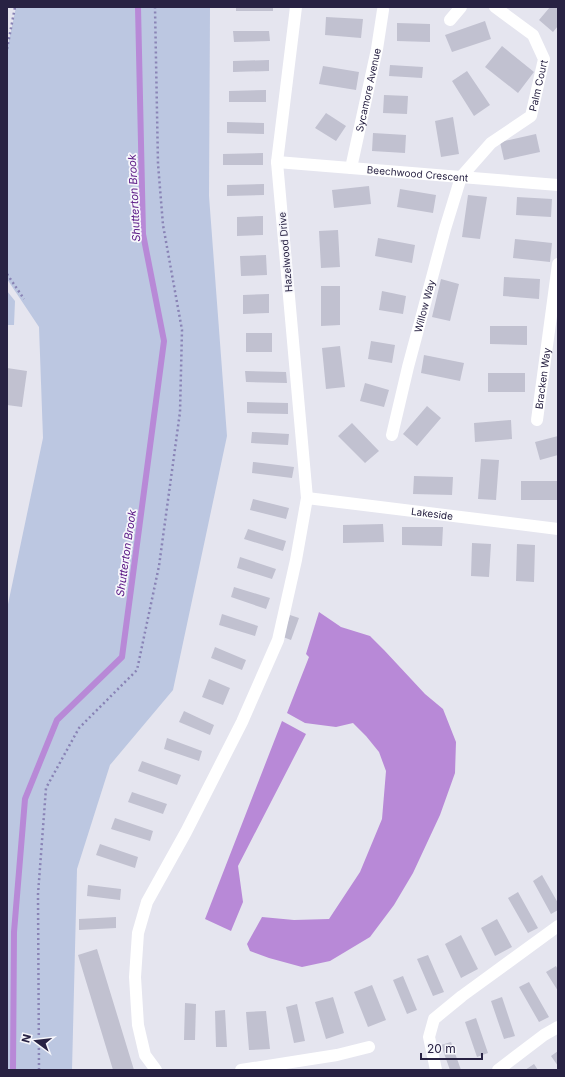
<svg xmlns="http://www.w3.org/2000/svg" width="565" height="1077" viewBox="0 0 565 1077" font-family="Inter,sans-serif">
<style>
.green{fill:#bcc7e1}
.water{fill:#b889d7}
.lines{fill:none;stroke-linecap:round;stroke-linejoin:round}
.stream{stroke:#b889d7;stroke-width:6}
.building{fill:#c1c1d0}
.path{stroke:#8983b5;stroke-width:2.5;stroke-dasharray:2 3;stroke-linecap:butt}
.minor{stroke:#fff;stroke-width:12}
.labels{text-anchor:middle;stroke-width:3.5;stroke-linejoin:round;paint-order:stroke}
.street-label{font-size:10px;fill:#282243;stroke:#f6f6fb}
.water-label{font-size:11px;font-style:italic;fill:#591684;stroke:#f6f6fb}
</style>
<rect width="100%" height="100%" fill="#e5e5ef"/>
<!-- green -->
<path class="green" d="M16,7H210L209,196L227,436L173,690L110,765L77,869L72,1070H7V609L43,438L39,327L7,279V50Z
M7,291L15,301L14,325H7Z"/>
<!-- water -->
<path class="water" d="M319,612L341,627L370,636L384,650L425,694L443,709L456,742L455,773L440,815L413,873L394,905L370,937L330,961L302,967L269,958L250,951L247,944L262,917L294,920L329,919L360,872L382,819L386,771L379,752L366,736L353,723L336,727L305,723L287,713L309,657L306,654Z
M282,721L306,734L238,866L243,902L231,931L205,919Z"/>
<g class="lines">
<!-- stream -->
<path class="stream" d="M13,1070L14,932L25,799L57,720L122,657L164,341L143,234L138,7"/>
</g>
<!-- building -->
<path class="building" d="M236,7H273V11H236Z
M550,7H558V26L553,32L539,20Z
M326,17L363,19L361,38L325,35Z
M485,21L491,39L452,52L445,35Z
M397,23L430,24V42L397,41Z
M233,31H269L270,41L234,42Z
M502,46L534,72L518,93L485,67Z
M269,60V71L233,72V61Z
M390,65L423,67L422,78L389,76Z
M323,66L359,72L356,90L319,84Z
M467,71L490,105L474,116L452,81Z
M266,90V102H229V91Z
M384,95L408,96L407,114L383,113Z
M326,113L346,126L336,141L315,128Z
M453,117L459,154L441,157L435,121Z
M227,122L264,123V134L227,133Z
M373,133L406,135L405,153L372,151Z
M536,134L540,152L504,160L500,142Z
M263,153V165H223V154Z
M264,184V195L227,196V185Z
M369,186L371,204L334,208L332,190Z
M400,189L436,195L433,213L397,207Z
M468,195L487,197L480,239L462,237Z
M517,197L552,199L551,217L516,215Z
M263,216V235L237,236V217Z
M338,230L340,267L321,268L319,231Z
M378,238L415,245L412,263L375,256Z
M515,239L552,243L550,262L513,258Z
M266,255L267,275L241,276L240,256Z
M504,277L540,279L539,299L503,296Z
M441,279L459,284L450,321L432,317Z
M321,286H340V325L321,326Z
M382,291L406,296L403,314L379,310Z
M269,294V313L243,314V295Z
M490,326H527V345L490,344Z
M246,333H272V352H246Z
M371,341L395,345L392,363L368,359Z
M340,346L345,387L326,389L322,348Z
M424,355L464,363L460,381L421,373Z
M7,368L27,371L22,407L7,405Z
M245,371L286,372L287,383L246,382Z
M488,373H525V392H488Z
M365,383L389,390L384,407L360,401Z
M247,402L288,403V414L247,413Z
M427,406L441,418L417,446L403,434Z
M511,420L512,439L475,442L474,423Z
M352,423L379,451L365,463L338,436Z
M252,432L289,434L288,445L251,443Z
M558,436V455L540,460L535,442Z
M481,459L499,460L496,500L478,499Z
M253,462L294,467L292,478L252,473Z
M414,476L453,477L452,495L413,494Z
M521,481H558L557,500H521Z
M253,499L289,508L286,519L250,510Z
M383,524L384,542L343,543V525Z
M402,527H443L442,546L402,545Z
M248,529L286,541L283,551L244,539Z
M472,543L491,544L489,577L471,576Z
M517,544L535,545L534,582L516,581Z
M240,557L276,569L272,579L237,568Z
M234,587L270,598L266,609L231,597Z
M222,614L258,626L255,636L219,625Z
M290,615L299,618L291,640L283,637Z
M215,647L246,660L242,670L211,658Z
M209,679L230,688L223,705L202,697Z
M184,711L214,725L210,735L179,722Z
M167,738L202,751L199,761L164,749Z
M142,761L181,775L177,785L138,771Z
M132,792L167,804L163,814L128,802Z
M115,818L153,831L150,841L111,829Z
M100,844L138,857L135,868L96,855Z
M542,875L558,903V910L551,914L533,881Z
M88,885L121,889L120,900L87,896Z
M518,892L538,928L528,933L508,898Z
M116,917V928L79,930V919Z
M497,919L512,947L495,956L481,928Z
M461,935L478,969L461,978L445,944Z
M97,949L134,1070H113L78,955Z
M428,955L444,992L433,996L417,959Z
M556,966L558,970V991L546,972Z
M403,976L417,1010L407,1014L393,980Z
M529,982L549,1017L539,1022L519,987Z
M372,985L386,1020L368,1027L354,992Z
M333,997L344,1033L326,1039L315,1002Z
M502,997L515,1036L504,1039L491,1001Z
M185,1003L196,1004L195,1040H184Z
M297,1004L305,1041L294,1043L286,1007Z
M225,1010L227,1047H216L215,1011Z
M266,1011L270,1049L249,1050L246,1012Z
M476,1018L488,1053L477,1057L465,1022Z
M451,1042L461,1070H450L441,1045Z
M558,1051V1066L551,1056Z
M534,1064L538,1070H525Z"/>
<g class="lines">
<!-- path -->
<path class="path" d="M7,49L15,7
M7,274L24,299
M39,1070L38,894L46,788L79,728L137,670L159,566L180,412L182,330L163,225L158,164L155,7"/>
<!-- minor -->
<g class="minor">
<path d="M450,20L461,7"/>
<path id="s1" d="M277,162L558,185"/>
<path id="s2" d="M351,168L377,49L383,10"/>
<path id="s3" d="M537,420L558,264"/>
<path id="s4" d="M392,435L408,367L445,229L461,177L491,143L531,116L544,59L533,35L495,7"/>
<path id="s5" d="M307,498L558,529"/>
<path d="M156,1070L145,1055L138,1025L135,977L138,933L147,902L186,832L242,722L278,640L296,560L307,498L277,162L296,7"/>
<path d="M241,1070L337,1055L369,1047"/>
<path d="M436,1070L429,1037L434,1019L462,996L558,926"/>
<path d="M498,1070L544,1035L558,1027"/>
</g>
</g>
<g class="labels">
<!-- street labels -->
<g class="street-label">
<text dy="4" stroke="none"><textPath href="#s4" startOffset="392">Palm Court</textPath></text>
<text dy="4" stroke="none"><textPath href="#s2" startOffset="80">Sycamore Avenue</textPath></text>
<text dy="4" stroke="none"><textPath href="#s1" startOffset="141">Beechwood Crescent</textPath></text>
<text transform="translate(285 252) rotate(-95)" y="4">Hazelwood Drive</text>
<text dy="4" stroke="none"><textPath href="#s4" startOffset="133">Willow Way</textPath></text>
<text dy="4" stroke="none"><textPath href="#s3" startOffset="42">Bracken Way</textPath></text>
<text dy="4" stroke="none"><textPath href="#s5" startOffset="126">Lakeside</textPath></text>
</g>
<!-- water labels -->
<g class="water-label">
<text transform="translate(134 198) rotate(-93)" y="4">Shutterton Brook</text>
<text transform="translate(126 553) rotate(-82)" y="4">Shutterton Brook</text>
</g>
</g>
<!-- border -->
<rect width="565" height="1077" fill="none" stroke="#282243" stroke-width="16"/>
<!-- north arrow -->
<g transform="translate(36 1041) rotate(285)" stroke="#f6f6fb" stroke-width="3" paint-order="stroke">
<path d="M0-3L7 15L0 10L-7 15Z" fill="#282243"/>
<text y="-6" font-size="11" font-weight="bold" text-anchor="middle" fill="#282243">N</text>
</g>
<!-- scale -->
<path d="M421 1053v6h61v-6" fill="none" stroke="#282243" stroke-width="2"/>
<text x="427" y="1053" font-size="12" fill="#282243" stroke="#f6f6fb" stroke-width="3" paint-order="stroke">20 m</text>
</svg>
